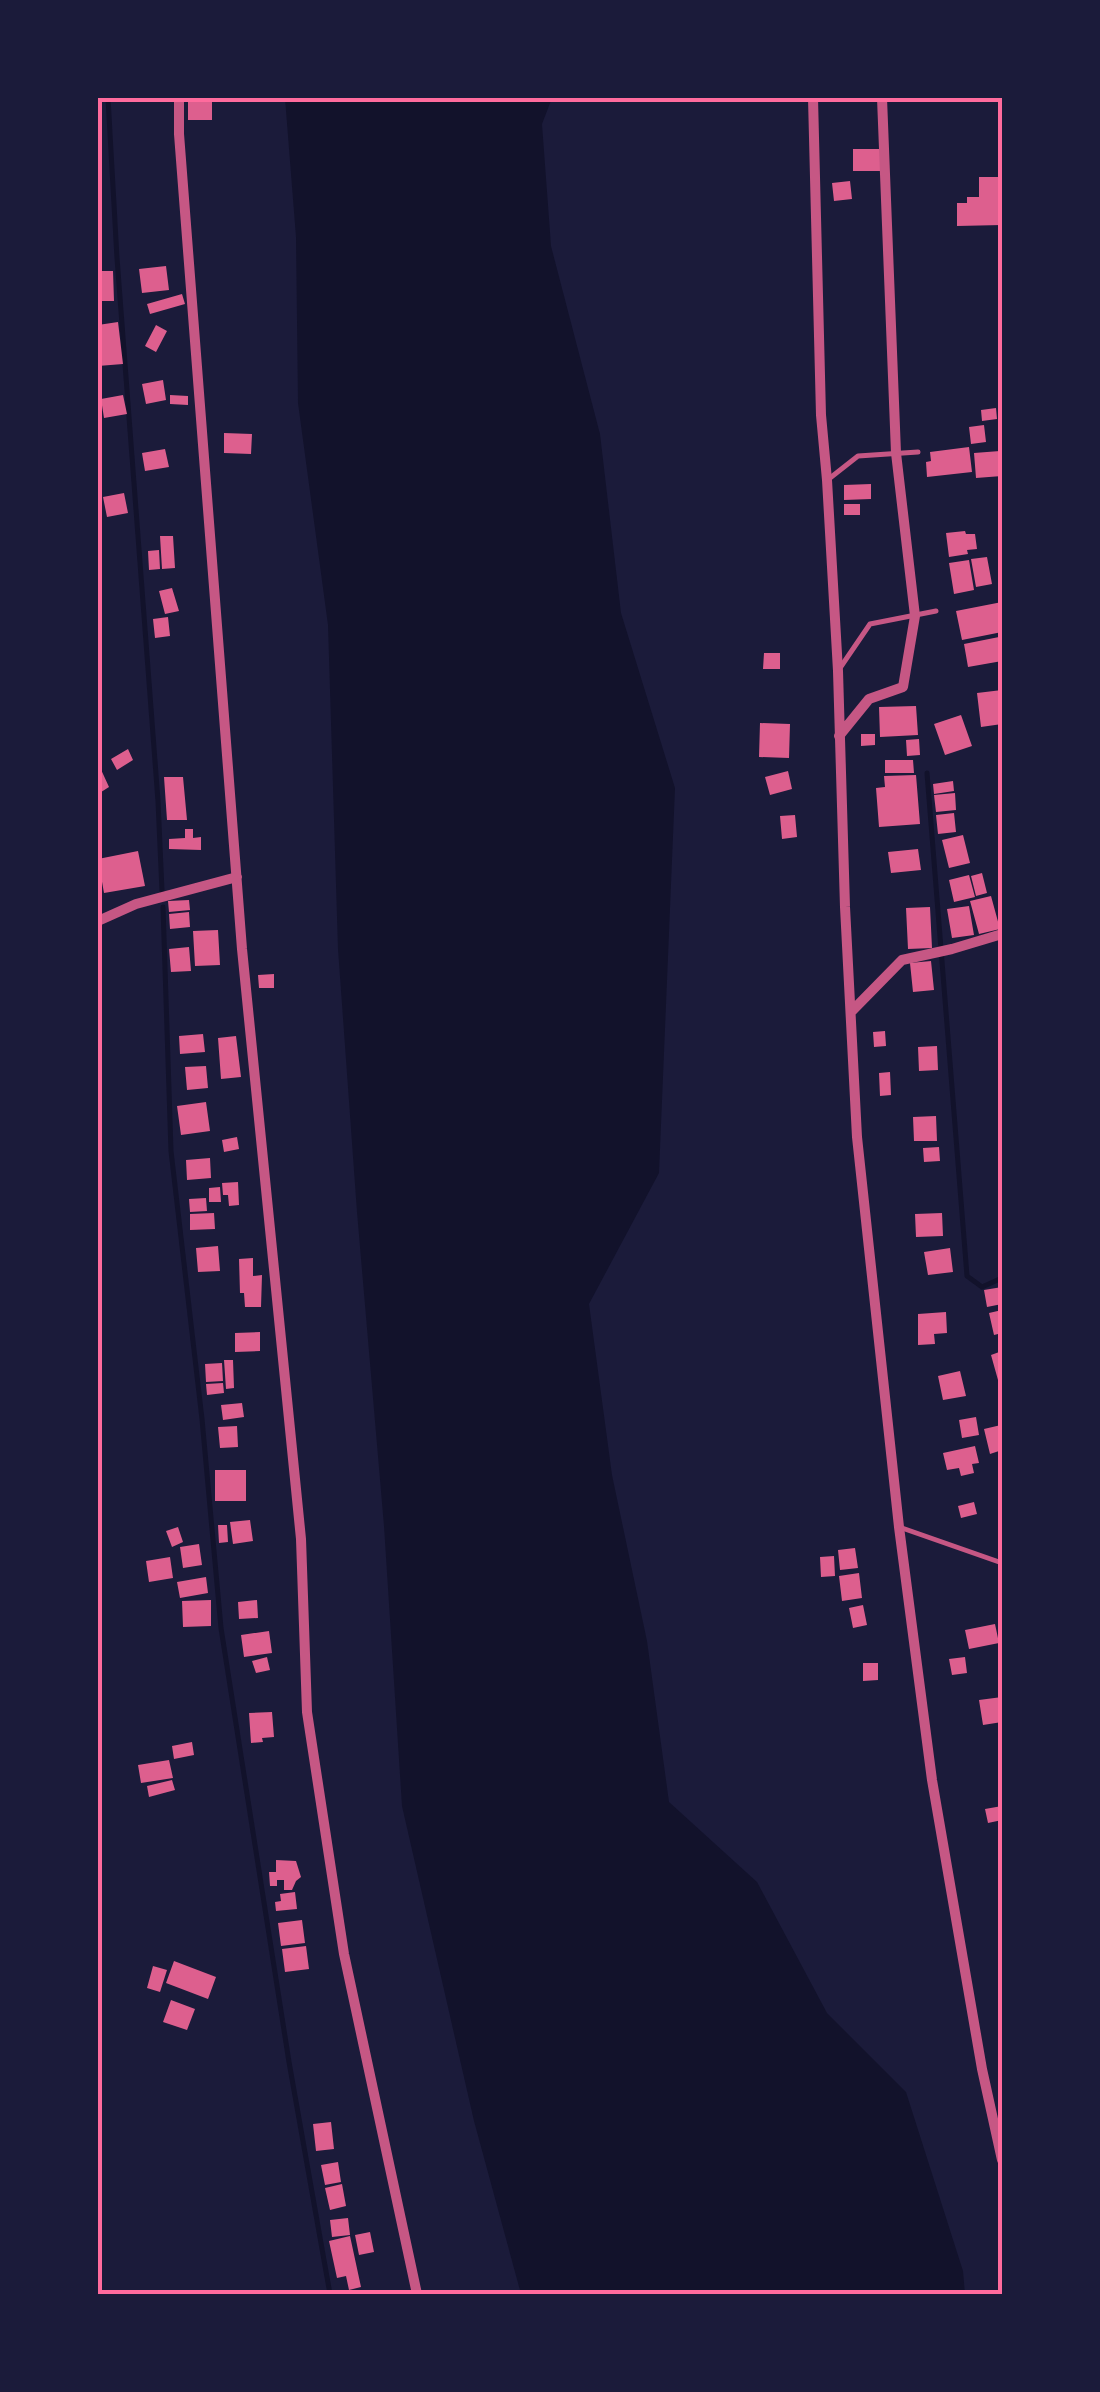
<svg xmlns="http://www.w3.org/2000/svg" width="1100" height="2392" viewBox="0 0 1100 2392" font-family="Figtree,sans-serif">
<style>
.water{fill:#12122b}
.lines{fill:none;stroke-linecap:round;stroke-linejoin:round}
.stream{stroke:#12122b;stroke-width:5}
.building{fill:#dd5f8e}
.service{stroke:#c65784;stroke-width:5}
.minor{stroke:#c65784;stroke-width:10}
.neatline{fill:none;stroke:#ff6b9d;stroke-width:4}
</style>
<rect width="100%" height="100%" fill="#1b1b3a"/>
<!-- water -->
<path class="water" d="M285,98H552L542,124L551,246L600,434L621,613L675,788L659,1173L589,1304L612,1475L647,1641L669,1802L757,1882L827,2013L906,2092L963,2271L965,2294H521L474,2121L402,1806L384,1526L357,1212L338,949L328,625L298,403L296,237Z"/>
<g class="lines">
<!-- stream -->
<path class="stream" d="M108,98L117,258L158,801L162,891
M927,773L967,1276L982,1287L1002,1278
M163,907L171,1151L202,1419L221,1628L289,2062L330,2294"/>
</g>
<!-- building -->
<path class="building" d="M188,101H212V120H188Z
M853,149H880V171H853Z
M979,177H1002V225L957,226V203H967V197H979Z
M850,181L852,199L834,201L832,183Z
M166,266L169,290L142,293L139,269Z
M98,271H113L114,301H98Z
M182,294L185,304L150,314L147,304Z
M118,322L123,364L98,366V325Z
M156,325L167,331L156,352L145,346Z
M163,380L166,400L146,404L142,384Z
M123,395L127,414L104,418L101,399Z
M170,395L188,396V405L170,404Z
M996,408L997,419L982,421L981,410Z
M984,425L986,442L971,444L969,427Z
M224,433L252,434L251,454L224,453Z
M969,447L972,472L927,477L926,462L931,461L930,452Z
M165,449L169,467L145,471L142,453Z
M1000,451L1002,476L976,478L974,453Z
M871,484V499L844,500V485Z
M124,493L128,513L107,517L103,497Z
M844,504H860V515H844Z
M965,531L966,534H975L977,549L967,550L968,554L949,557L946,533Z
M160,536H173L175,568L162,569Z
M159,550L160,569L149,570L148,551Z
M987,557L992,584L976,587L971,559Z
M969,560L974,590L954,594L949,563Z
M172,588L179,611L165,614L159,591Z
M1002,602V632L962,640L956,611Z
M168,617L170,636L155,638L153,619Z
M999,637L1002,661L968,667L964,644Z
M764,653H780V669H763Z
M1002,690V724L981,727L977,693Z
M916,706L918,735L880,737L879,707Z
M961,715L972,746L945,755L934,724Z
M760,723L790,724L789,758L759,757Z
M861,734H875V745L861,746Z
M919,739L920,755L907,756L906,740Z
M128,749L133,760L117,770L111,759Z
M885,760H913L914,773H885Z
M98,763L109,787L98,794Z
M788,771L792,789L770,795L765,777Z
M916,775L920,824L879,827L876,788L885,787L884,776Z
M164,777H183L187,820H167Z
M953,781L954,791L934,794L933,784Z
M955,793L956,810L936,812L934,795Z
M954,813L956,832L938,834L936,815Z
M795,815L797,837L782,839L780,816Z
M185,829H193V838L201,837V850L169,849V839L185,838Z
M963,835L970,863L949,868L942,840Z
M918,849L921,870L891,873L888,852Z
M138,851L145,886L104,893L98,859Z
M982,873L987,893L976,896L971,876Z
M969,875L975,897L954,902L949,880Z
M991,896L1000,929L979,934L970,901Z
M189,900L190,910L169,912L168,901Z
M969,906L974,935L952,938L947,909Z
M930,907L932,948L908,949L906,908Z
M189,912L190,927L170,929L169,914Z
M218,930L220,965L195,966L193,931Z
M189,947L191,971L171,972L169,949Z
M931,961L934,990L913,992L910,963Z
M274,974V988H259L258,975Z
M885,1031L886,1046L874,1047L873,1032Z
M203,1034L205,1052L180,1054L179,1036Z
M236,1036L241,1077L221,1079L218,1038Z
M937,1046L938,1070L919,1071L918,1047Z
M206,1066L208,1088L187,1090L185,1067Z
M890,1072L891,1095L880,1096L879,1073Z
M206,1102L210,1131L181,1135L177,1106Z
M936,1116L937,1141H914L913,1117Z
M237,1137L239,1149L224,1152L222,1140Z
M939,1147L940,1161L924,1162L923,1148Z
M210,1158L211,1178L187,1180L186,1160Z
M238,1182L239,1205L229,1206L228,1195H223L222,1183Z
M220,1187L221,1202H209V1188Z
M206,1198L207,1211L190,1212L189,1199Z
M214,1213L215,1229L190,1230V1214Z
M942,1213L943,1236L916,1237L915,1214Z
M218,1246L220,1271L198,1272L196,1248Z
M950,1248L953,1272L928,1275L924,1252Z
M253,1258V1276L262,1275L261,1307H245L244,1293H240L239,1259Z
M1002,1287V1304L987,1307L984,1290Z
M1002,1310V1333L994,1335L989,1313Z
M946,1312L947,1333L934,1334L935,1344L918,1345V1314Z
M260,1332V1351L235,1352V1333Z
M1002,1351V1379L998,1380L991,1355Z
M224,1360H233L234,1388L226,1389Z
M222,1363L223,1381L206,1382L205,1364Z
M960,1371L966,1396L943,1400L938,1376Z
M223,1383L224,1393L207,1395L206,1384Z
M242,1403L244,1417L223,1420L221,1405Z
M976,1417L979,1435L962,1438L959,1420Z
M1001,1425L1002,1450L990,1454L984,1429Z
M237,1426L238,1447L220,1448L218,1427Z
M975,1446L979,1463L972,1464L974,1473L961,1476L959,1468L947,1470L943,1453Z
M215,1470H246V1501H215Z
M974,1502L977,1514L961,1518L958,1506Z
M250,1520L253,1541L233,1544L230,1522Z
M218,1525H227L228,1542L219,1543Z
M178,1527L183,1542L172,1547L166,1531Z
M199,1544L202,1565L183,1568L180,1547Z
M855,1548L858,1568L840,1570L838,1550Z
M834,1556L835,1576L821,1577L820,1557Z
M170,1557L173,1578L149,1582L146,1561Z
M859,1573L862,1598L842,1601L839,1576Z
M206,1577L208,1593L180,1598L177,1582Z
M211,1600V1626L183,1627L182,1601Z
M257,1600L258,1618L239,1619L238,1602Z
M863,1605L867,1625L853,1628L849,1608Z
M995,1624L999,1643L969,1649L965,1630Z
M269,1631L272,1653L244,1657L241,1635Z
M267,1657L270,1670L256,1673L252,1661Z
M965,1657L967,1673L952,1675L949,1659Z
M863,1663H878V1680L863,1681Z
M1002,1697V1722L983,1725L979,1700Z
M272,1712L274,1737L262,1738L263,1742L251,1743L249,1713Z
M192,1742L194,1755L174,1759L172,1746Z
M169,1760L173,1778L141,1783L138,1765Z
M172,1780L175,1790L149,1797L147,1786Z
M1002,1806V1820L988,1823L985,1809Z
M276,1860L296,1861L301,1877L296,1881L292,1890H284V1880H277V1886H270L269,1872H276Z
M295,1892L297,1909L276,1911L275,1902L281,1901L280,1894Z
M302,1920L305,1943L281,1946L278,1923Z
M306,1946L309,1969L285,1972L282,1949Z
M174,1961L216,1977L208,1999L166,1983Z
M153,1966L167,1970L160,1992L147,1988Z
M171,2000L195,2009L187,2030L163,2022Z
M331,2122L334,2149L316,2151L313,2124Z
M338,2162L341,2182L325,2185L321,2165Z
M342,2184L346,2206L330,2210L325,2188Z
M348,2218L350,2235L332,2237L330,2220Z
M370,2232L374,2252L359,2255L355,2235Z
M350,2236L361,2287L349,2290L346,2276L337,2278L329,2241Z"/>
<g class="lines">
<!-- service -->
<path class="service" d="M830,478L858,456L918,452
M840,668L870,624L936,611
M902,1528L1002,1563"/>
<!-- minor -->
<path class="minor" d="M179,98V134L242,949L301,1539L307,1712L344,1954L417,2294
M813,98L821,415L827,480L838,671L845,907L857,1137L899,1527L932,1780L982,2069L1002,2160
M839,736L869,699L903,687L915,616L896,453L882,98
M98,921L136,904L237,877
M851,1012L902,960L952,949L1002,934"/>
</g>
<!-- border -->
<rect width="1100" height="2392" fill="none" stroke="#1b1b3a" stroke-width="200"/>
<rect x="100" y="100" width="900" height="2192" class="neatline"/>
</svg>
